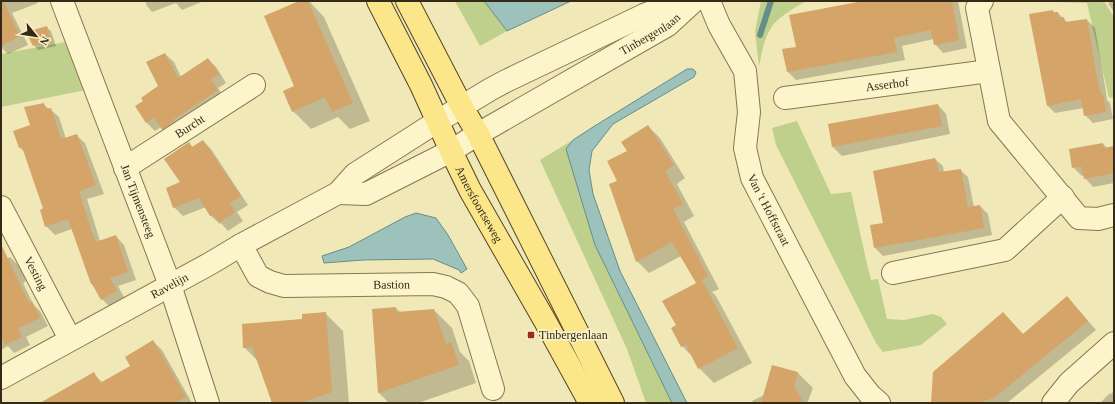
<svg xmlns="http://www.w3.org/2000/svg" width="1115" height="404" viewBox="0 0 1115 404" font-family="'Times New Roman',serif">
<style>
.green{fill:#bed08b}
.water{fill:#9dc1bb;stroke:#658e89}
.shadow{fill:#0003}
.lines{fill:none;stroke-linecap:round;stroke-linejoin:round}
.stream{stroke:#658e89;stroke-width:6}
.building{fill:#d4a469}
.minor-casing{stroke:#887652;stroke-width:24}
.major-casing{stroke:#554327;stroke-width:24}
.minor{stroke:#fcf4cb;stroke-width:22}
.major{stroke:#fbe789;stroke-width:22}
.poi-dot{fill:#9c2d1c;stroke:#f8f1c7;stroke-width:1.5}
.labels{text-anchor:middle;stroke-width:3.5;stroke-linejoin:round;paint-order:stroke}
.street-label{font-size:12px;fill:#352a18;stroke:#f8f1c7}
.poi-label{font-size:12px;fill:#352a18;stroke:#f8f1c7;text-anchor:start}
</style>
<rect width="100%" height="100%" fill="#f1e8b7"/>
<!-- green -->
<path class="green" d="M455,1H484L507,31L480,46Z
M761,1H806C797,6 779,17 773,25C764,37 762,53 759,66L755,32Z
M1027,1H1104L1114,17V97L1109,98L1087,3Z
M71,41L91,89L1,107V54Z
M797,121L831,194L851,192L867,264L871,280L878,279L887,319L904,320L933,314L941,317L947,324L921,345L883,352L876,343L776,145L772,128Z
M573,140L566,149L595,245L672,403H646L627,349L540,160Z"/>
<!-- water -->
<path class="water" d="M484,1H571L507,31Z
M687,69H693L696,72L694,77L613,124L592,151L589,170L593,194L620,271L687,403H672L595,245L566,149L573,140L593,127Z
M416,213L436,218L448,235L467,269L461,273L459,270L433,259L363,260L324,263L322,256L349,247L405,217Z"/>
<!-- shadow -->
<path class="shadow" d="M1,1H37L38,3L12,13L28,45L8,54L1,47Z
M145,1H204L182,10L176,3L152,12L147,6Z
M301,1H309L324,17L370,121L350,129L338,117L311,129L293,111Z
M867,1H958L967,48L943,53L935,44L934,39L902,46L905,60L796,80L788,72L797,47Z
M1111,1H1114V12L1108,3Z
M1052,11L1055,13H1058L1068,23L1087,20L1095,28L1105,86L1107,100L1110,103L1113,119L1093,123L1085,115L1084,108L1055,113L1047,105Z
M46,27L51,31L56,46L38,50L34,45Z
M165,54L174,62L181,77L208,59L216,67L226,83L218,88L225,99L171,137L161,127L155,131L146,122L144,101L159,87Z
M43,104L49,109H50L59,117L66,139L76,135L85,143L104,194L87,199L100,241L116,236L124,245L136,280L118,286L125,299L110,307L102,299L96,288L92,284L72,229L55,235L46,226L44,209L26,153L20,148Z
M938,105L946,114L950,134L842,156L833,147Z
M648,126L660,138L685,178L677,184L694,216L684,222L719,289L712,292L716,296L752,363L714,383L699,368L693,357L682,346L678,325L698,284L681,256L649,273L637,261L619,182L629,151Z
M203,141L211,149L248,205L237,212L243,221L228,231L221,223L220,224L211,216L206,207L183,216L174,207L182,183L188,143L193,147Z
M1103,144L1107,148L1114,147V183L1093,187L1085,178L1084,175L1082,176L1073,167Z
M935,159L943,166L944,173L960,170L968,177L974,207L980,206L988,214L992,235L883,256L875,248L871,226L884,224Z
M10,257L19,266L26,281L23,283L33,304L40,311L48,326L26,337L30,345L14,353L8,346L1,350V262Z
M1075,306L1096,330L1007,403H933L1003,313L1023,335Z
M396,308L401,313L434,310L452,328L460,352L469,361L476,383L418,403H389L379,393Z
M325,313L343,331L349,403H273L258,361L244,347L303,320Z
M153,341L162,350L192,403H42L94,374L103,383L131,367Z
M773,366L798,373L813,388L808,401L809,403H753L752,401L764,395Z
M1114,391V403H1100L1110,393L1111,394Z"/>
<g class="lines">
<!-- stream -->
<path class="stream" d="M760,35L771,1"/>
</g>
<!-- building -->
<path class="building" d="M1,1H3L20,36L1,46Z
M299,1H308L353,103L332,112L325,97L292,112L283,91L294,86L264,16Z
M863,1H952L959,40L934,45L931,30L894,38L897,52L787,72L782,49L796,47L789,15Z
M1053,10V12H1058L1059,18L1064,17L1065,22L1087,19L1097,78L1101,94H1103L1106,112L1084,116L1081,99L1047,106L1029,14Z
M47,26L52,42L33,46L26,32Z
M165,53L178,78L208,58L219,74L211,79L218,90L173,120L174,121L162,130L154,117L146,123L135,106L143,101L141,98L158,86L146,62Z
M44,103L46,109L51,108L61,139L77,134L96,185L79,191L92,233L96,242L116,235L128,272L110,278L117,291L101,300L92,284H91L68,219L45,227L40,210L43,208L38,194L22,147L19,148L13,131L30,125L24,107Z
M938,104L942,126L832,147L828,124Z
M648,125L674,165L665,171L683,204L673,209L708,276L696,283L672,242L636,262L609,184L617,181L607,161L627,151L621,142Z
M203,140L241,196L230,203L235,212L219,223L214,215L210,216L199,198L173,208L166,188L180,182L164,159L189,142L192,147Z
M1103,143L1104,148L1114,146V173L1084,179L1081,166L1072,168L1069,149Z
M935,158L939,172L961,169L968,207L980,205L984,228L874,248L870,225L883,223L873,171Z
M1,244L29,303L32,301L40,318L18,328L22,337L5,345L1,336Z
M702,280L738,348L698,369L686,345L681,347L671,328L676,325L662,301Z
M1067,296L1088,321L994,398L977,403H931L933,372L1003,312L1023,334Z
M396,307V312L434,309L446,344L451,342L459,365L378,393L372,309Z
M326,312L332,392L300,403H272L252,347L243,348L242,324L302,319V314Z
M153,340L186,397L175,403H40L94,372L100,383L130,366L125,357Z
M772,365L798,372L794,386L804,403H761Z"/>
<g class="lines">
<defs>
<g id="minor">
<path id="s1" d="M62,1L170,285L208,403"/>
<path id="s2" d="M709,1L719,25L745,71L749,112L745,148L752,178L855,376L870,395L879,403"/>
<path d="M982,1L977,8L999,121L1079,218L1098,219L1114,215"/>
<path id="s3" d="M785,98L989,71"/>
<path id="s4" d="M125,168L254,85"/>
<path id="s5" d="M338,193L366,194L451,151L478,134L668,25L694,1"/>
<path id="s6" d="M1,207L70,339"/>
<path id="s7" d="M241,245L258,276L270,282L284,286L433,284L446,287L458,293L468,306L493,389"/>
<path d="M893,273L1005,250L1063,197"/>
<path id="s8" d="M1,378L211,263L241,245L338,193L355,174L438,121L491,89L506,81L644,15L679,1"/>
<path d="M1053,403L1069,383L1114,343"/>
</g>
<g id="major">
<path id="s9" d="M378,1L421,85L451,151L470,190L545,321L590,403"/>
<path d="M407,1L462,107L478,134L613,403"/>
</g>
</defs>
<!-- minor casing -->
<use href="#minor" class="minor-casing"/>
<!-- major casing -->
<use href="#major" class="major-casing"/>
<!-- minor -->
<use href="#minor" class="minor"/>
<!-- major -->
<use href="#major" class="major"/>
</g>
<!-- markers -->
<rect class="poi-dot" x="527" y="331" width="8" height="8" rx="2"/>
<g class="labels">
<!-- street labels -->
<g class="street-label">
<text dy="4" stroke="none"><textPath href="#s5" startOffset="354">Tinbergenlaan</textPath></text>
<text dy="4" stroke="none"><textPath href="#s3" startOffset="103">Asserhof</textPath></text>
<text dy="4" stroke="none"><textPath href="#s4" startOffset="77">Burcht</textPath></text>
<text dy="4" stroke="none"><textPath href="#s1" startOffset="214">Jan Tijmensteeg</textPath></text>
<text dy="4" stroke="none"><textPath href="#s9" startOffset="227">Amersfoortseweg</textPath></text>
<text dy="4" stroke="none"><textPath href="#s2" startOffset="223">Van 't Hoffstraat</textPath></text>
<text dy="4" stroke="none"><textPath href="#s6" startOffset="75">Vesting</textPath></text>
<text dy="4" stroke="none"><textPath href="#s8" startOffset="192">Ravelijn</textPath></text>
<text dy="4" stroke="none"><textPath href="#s7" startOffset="171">Bastion</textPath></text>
</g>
<!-- poi labels -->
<g class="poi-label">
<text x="539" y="339">Tinbergenlaan</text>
</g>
</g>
<!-- border -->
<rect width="1115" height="404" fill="none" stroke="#352a18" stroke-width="4"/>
<!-- north arrow -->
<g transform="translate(36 36) rotate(120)" stroke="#f8f1c7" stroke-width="3" paint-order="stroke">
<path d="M0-3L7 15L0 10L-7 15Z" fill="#352a18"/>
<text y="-6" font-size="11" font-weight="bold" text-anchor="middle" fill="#352a18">N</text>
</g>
</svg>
